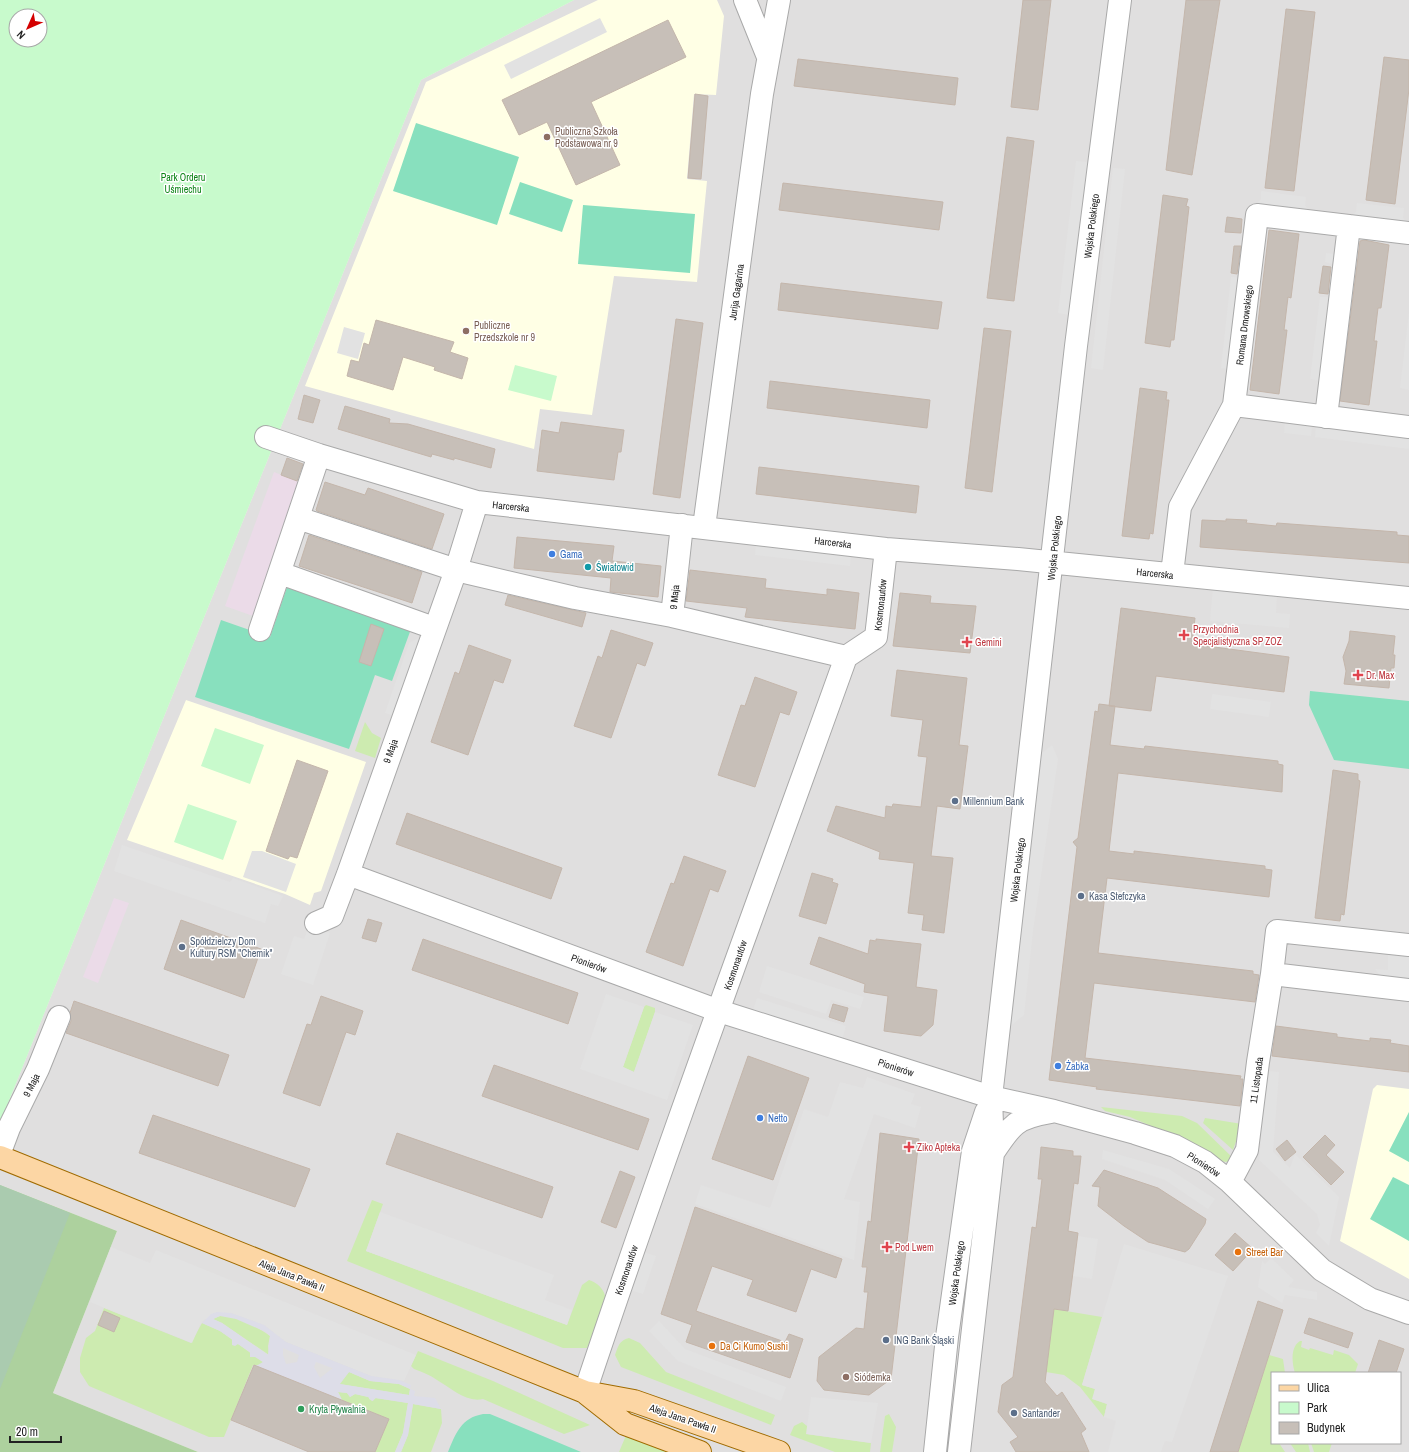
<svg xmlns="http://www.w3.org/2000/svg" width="1409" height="1452" viewBox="0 0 1409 1452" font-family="'Archivo Narrow',sans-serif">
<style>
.residential{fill:#e0dfdf;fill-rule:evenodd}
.industrial{fill:#ebdbe8}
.education{fill:#ffffe5}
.grass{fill:#cdebb0}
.forest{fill:#add19e}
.cemetery{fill:#aacbaf}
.park{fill:#c8facc;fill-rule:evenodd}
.pitch{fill:#88e0be}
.parking{fill:#e2e2e2}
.plaza{fill:#dddde8;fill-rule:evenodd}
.building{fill:#c7bfb8;stroke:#c4b6ab}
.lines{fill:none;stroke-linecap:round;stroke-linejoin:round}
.minor-casing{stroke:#a9a9a9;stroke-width:24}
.major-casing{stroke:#a06b00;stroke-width:24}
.minor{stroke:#fff;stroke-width:22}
.major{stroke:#fcd6a4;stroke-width:22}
.education-dot{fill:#8d6e63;stroke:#fff;stroke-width:1.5}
.shop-dot{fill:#3f7fe0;stroke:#fff;stroke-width:1.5}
.culture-dot{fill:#0f9aa8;stroke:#fff;stroke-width:1.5}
.health-dot{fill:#e0444e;stroke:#fff;stroke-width:1.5}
.service-dot{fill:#5c6f8a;stroke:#fff;stroke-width:1.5}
.food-dot{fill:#e8710a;stroke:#fff;stroke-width:1.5}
.leisure-dot{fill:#2e9e5b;stroke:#fff;stroke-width:1.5}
.labels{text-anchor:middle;stroke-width:3;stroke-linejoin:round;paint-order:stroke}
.education-label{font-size:10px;fill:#785e54;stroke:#fff;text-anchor:start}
.park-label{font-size:10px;fill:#0c8416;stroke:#fff}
.street-label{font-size:10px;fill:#222;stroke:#fff}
.shop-label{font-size:10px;fill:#366cbe;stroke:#fff;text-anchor:start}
.culture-label{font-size:10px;fill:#0d838f;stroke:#fff;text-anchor:start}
.health-label{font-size:10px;fill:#be3a42;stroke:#fff;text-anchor:start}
.service-label{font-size:10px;fill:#4e5e75;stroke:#fff;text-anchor:start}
.food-label{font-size:10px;fill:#c56008;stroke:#fff;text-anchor:start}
.leisure-label{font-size:10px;fill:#27864d;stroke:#fff;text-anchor:start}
</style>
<rect width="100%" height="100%" fill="#f2efe9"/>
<!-- residential -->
<path class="residential" d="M574,0H1409V1452H198L53,1393L117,1231L0,1185V1123L421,80ZM1272,1373H1400V1443H1272Z"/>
<!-- industrial -->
<path class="industrial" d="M274,472L302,483L253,616L225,606Z
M114,898L129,903L98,983L83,977Z"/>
<!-- education -->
<path class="education" d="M598,0H717L724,16L716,95L694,94L687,179L707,181L697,282L614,276L592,415L540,409L534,449L305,386L426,82Z
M186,700L366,762L321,891L314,893L310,905L285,894L127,840Z
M1377,1085L1409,1089V1279L1340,1241L1373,1089Z"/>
<!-- grass -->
<path class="grass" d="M365,722L372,733L381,738L375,758L355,751Z
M646,1005L655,1008V1012L634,1072L623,1067L644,1007Z
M1101,1107L1182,1116L1197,1123L1234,1159L1226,1162L1215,1160L1163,1131L1130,1117L1105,1111Z
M1205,1118L1242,1124L1233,1150L1203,1123Z
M372,1200L383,1204L366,1251L567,1325L582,1285L589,1280C597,1282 607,1291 605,1301C603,1315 593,1334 587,1348H563L347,1261Z
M104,1308L191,1343L202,1323L220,1331L263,1362L260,1365H253L224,1437H209L89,1386L80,1372V1358L86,1338L95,1331Z
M1054,1309L1102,1317L1082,1385L1095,1389L1093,1399L1107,1404L1104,1417L1080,1387L1064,1375L1046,1372Z
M220,1316C236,1315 258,1327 270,1336L268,1346L269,1355L222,1323L213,1319Z
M629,1338L640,1343L666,1372L775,1415L771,1425L621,1367L615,1355C618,1347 619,1340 629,1338Z
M1300,1341H1302L1301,1347L1309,1350L1310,1348L1333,1355L1334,1350L1349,1355L1358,1364L1355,1373H1295C1292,1364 1290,1347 1300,1341Z
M418,1351L493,1381L590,1425L564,1434L483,1399C466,1403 451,1388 437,1380C430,1375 422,1372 414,1369L411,1366Z
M1269,1355L1283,1359L1285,1373H1272V1443H1279L1285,1452H1238Z
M349,1372L370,1381L399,1384L410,1389L409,1395L339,1384Z
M338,1392L347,1393L350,1397L355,1394L369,1397V1399L373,1401L375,1398L408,1403L403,1433L395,1452H375L389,1419L342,1400Z
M413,1404L441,1409L442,1423L431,1452H401L408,1435Z
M889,1414L896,1427L892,1452H880L885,1416Z
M802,1422L807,1426V1434L871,1443L870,1452H835L790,1435L794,1426Z
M627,1433L671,1452H619Z
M1290,1443H1308L1310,1452H1296Z
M1311,1443H1332L1329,1452H1314Z"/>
<!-- forest -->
<path class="forest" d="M0,1185L117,1231L53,1393L198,1452H0Z"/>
<!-- cemetery -->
<path class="cemetery" d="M0,1185L70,1213L0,1389Z"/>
<!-- park -->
<path class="park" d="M0,0H574L421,80L0,1123ZM16,16H40V40H16Z
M515,365L557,376L551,401L508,390Z
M215,728L264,745L250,784L201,766Z
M188,804L237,821L223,860L174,842Z"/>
<!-- pitch -->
<path class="pitch" d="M416,123L519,157L497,225L393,191Z
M520,182L573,200L562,232L509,214Z
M583,205L695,214L690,273L578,264Z
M287,587L411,629L392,681L375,675L349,749L195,697L221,620L270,637Z
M1310,691L1409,701V769L1334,760L1309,705Z
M1409,1112V1162L1389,1151Z
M1393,1177L1409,1185V1241L1370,1219Z
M483,1414H490L581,1452H448C456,1433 461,1418 483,1414Z"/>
<!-- parking -->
<path class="parking" d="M600,18L607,32L511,79L504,65Z
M1076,161L1089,162L1070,315L1058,313Z
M1113,168L1125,169L1103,370L1091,368Z
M1261,191L1306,197L1305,205L1308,210L1257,203L1261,199Z
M1357,203L1404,208L1403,218L1406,221L1352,215L1356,212Z
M1339,251L1323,384L1320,381L1310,379L1320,297H1332V294L1321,292L1324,266L1335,267L1337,265L1325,262L1326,253L1335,254Z
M1231,277L1243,278L1229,369L1221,368Z
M1409,312V390L1400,388Z
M344,327L365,333L358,359L337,353Z
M1285,422L1409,435V449L1315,437L1316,426H1312L1311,436L1284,433Z
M756,544L851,555L850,566L755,555Z
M1213,587L1277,593L1276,613L1290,614L1289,628L1210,621Z
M423,636L395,716L385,713L409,643Z
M1212,694L1271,702L1269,717L1210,709Z
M1052,745L1058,759L1033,931L1024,1015L1008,1028L1042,753Z
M122,845L230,882L233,878L283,896L278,906L271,904L265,923L114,871Z
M252,851H262L296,864L286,892L243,877Z
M309,926L330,933L313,985L281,974L294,936L304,939Z
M1388,951L1409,953V983L1383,980L1375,969L1388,970Z
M767,966L864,997L860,1009L831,1000L826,1014L759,992Z
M606,994L644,1007L623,1067L634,1072L655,1012L693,1025L667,1100L580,1069Z
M757,998L846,1026L842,1041L752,1013Z
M1267,1071L1279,1072L1273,1152L1290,1168L1295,1154L1339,1197L1329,1246L1316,1233L1320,1225L1317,1214L1259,1160Z
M867,1077L915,1094L911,1104L921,1107L915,1128L874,1114L844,1199L860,1202L854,1260L695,1204L701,1185L770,1208L804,1109L828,1117L840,1082L863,1088Z
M1103,1150L1169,1169L1215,1199L1208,1209L1165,1180L1102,1159Z
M380,1212L554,1275L545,1300L572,1310L567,1325L366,1251Z
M1078,1236L1098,1239L1092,1279L1073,1276Z
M1124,1244L1228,1276L1172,1442L1165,1441L1161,1452H1108L1116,1421L1104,1417L1107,1404L1092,1399L1095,1389L1082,1385Z
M111,1247L150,1263L156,1250L416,1355L404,1381L371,1376L286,1342L264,1325L231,1313L205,1319L200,1325L192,1343L90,1302Z
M643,1252L656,1256L643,1294L630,1290Z
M1271,1258L1294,1280L1288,1287L1317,1292V1300L1285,1295L1282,1303L1258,1287L1262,1261L1265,1264Z
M659,1321L685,1349L786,1387L781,1401L678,1361L649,1331Z
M811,1397L878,1403L871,1443L806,1434Z"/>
<!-- plaza -->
<path class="plaza" d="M217,1312L231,1313L264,1325L286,1342L371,1376L399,1380L411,1385L410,1389L415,1391L414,1396L435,1398L441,1409L413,1404L408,1435L401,1452H395L403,1433L408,1403L376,1398L372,1401L368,1397L355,1394L350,1397L347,1393L338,1392L342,1400L256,1366L263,1362L255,1357H250V1352L238,1344L235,1346L232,1345V1339L220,1331L202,1323L211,1314ZM220,1316L236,1319L266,1332L270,1336L268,1355L222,1323L213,1319ZM283,1348L299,1355L297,1362L286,1364L283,1355ZM316,1362L332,1368H333L320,1378L314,1367ZM349,1372L370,1381L399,1384L410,1389L409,1395L340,1384Z"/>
<!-- building -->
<path class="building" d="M1023,0H1051L1038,110L1011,107Z
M1186,0H1220L1192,175L1166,170Z
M1286,9L1315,12L1294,191L1265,188Z
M668,20L686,57L591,102L620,165L576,185L547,122L519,135L502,100Z
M1384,57L1409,60V89L1395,204L1366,200Z
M798,59L958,78L955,105L794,86Z
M695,94L708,96L701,179L688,178Z
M1007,137L1034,141L1014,301L987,298Z
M783,183L943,202L939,230L779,210Z
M1163,195L1188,199L1186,206L1189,207L1174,340H1171L1170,347L1145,343Z
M1227,217L1242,219L1241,233L1225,232Z
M1269,230L1299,234L1291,298L1288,297L1284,330H1287L1279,394L1250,390Z
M1364,240L1389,245L1381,308H1378L1374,341H1377L1369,405L1340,401L1360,241Z
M1234,246H1241L1237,274L1231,273Z
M1323,266L1331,267L1328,294L1319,293Z
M781,283L942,302L938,329L778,310Z
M676,319L703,323L680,498L653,494Z
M376,320L454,342L450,352L468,358L462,379L434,370L435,367L403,357L393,390L347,376L351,360L359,362L364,343L369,345Z
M984,328L1011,331L992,492L965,488Z
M770,381L930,400L927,428L767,408Z
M1140,388L1167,392L1166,400H1169L1153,534L1150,533L1149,539L1122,536Z
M304,395L320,400L313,423L298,419Z
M345,406L390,419L389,423L408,424L495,449L491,468L454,458V460L432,454L431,457L338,429Z
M561,422L624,430L621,452H618L614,480L537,471L542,430L559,433Z
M287,458L303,464L297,481L281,475Z
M759,467L919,486L916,513L756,494Z
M325,482L365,495L368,488L444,514L432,549L317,511L316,510Z
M1226,519L1247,520L1246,523L1276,526L1277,523L1397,532V535L1409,536V563L1200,547L1202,520L1226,521Z
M309,535L422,572L412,603L299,566Z
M517,537L614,546L612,561L661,566L658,597L610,592L611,578L514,568Z
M690,570L766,579L765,588L827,595V589L859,593L855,629L745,617L747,608L686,601Z
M900,593L931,596L930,603L976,606L970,653L893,646Z
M508,595L586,613L582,627L505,605Z
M1121,608L1195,618L1192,644L1289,657L1284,692L1156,676L1151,711L1109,706Z
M371,624L384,629L371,666L359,662Z
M611,630L653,643L645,666L637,663L611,738L574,726L598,656L602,658Z
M1350,631L1395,636L1393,655H1395L1394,668H1391L1389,688L1344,684L1346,671L1343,657L1349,641Z
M469,645L511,660L503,683L494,680L468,755L431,742L455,672L459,674Z
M897,670L967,678L959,745L968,746L960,809L937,806L931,856L953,858L944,933L922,930L924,915L908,913L914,863L879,859L880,852L827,831L836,806L885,818L886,806L892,807L893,804L921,807L927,757L918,756L923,720L891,716Z
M755,677L797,692L789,715L780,712L755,787L718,775L741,705L745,706Z
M1099,704L1115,706L1110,745L1144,749L1145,746L1278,761V764L1283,765L1282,792L1118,773L1109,851L1134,854V851L1265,866V869L1272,870L1269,897L1107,878L1098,953L1253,971V974L1259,975L1255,1002L1094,983L1085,1058L1241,1076L1240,1079H1243L1240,1106L1096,1089L1097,1087L1049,1080L1077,847L1073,842L1078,838L1095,711L1098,712Z
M297,760L328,771L297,858L290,856L288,859L266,851Z
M1333,770L1358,774V780L1360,781L1344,915L1341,914L1340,921L1315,918Z
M407,813L562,868L551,899L396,844Z
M684,856L726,871L718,892L710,889L683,966L646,952L671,883L674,884Z
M812,873L833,879L832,882L838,884L826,924L799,916Z
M368,919L382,923L376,942L362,938Z
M181,920L261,949L244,998L164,969Z
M819,937L868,954L870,940L876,941V939L921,944L916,987L937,990L933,1025L921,1036L884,1031L888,996L864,992L865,984L810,964Z
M423,939L578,993L568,1024L412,970Z
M321,996L363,1011L355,1035L346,1032L320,1106L283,1093L307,1024L311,1025Z
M74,1001L229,1055L218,1086L66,1033L71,1021L70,1013Z
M833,1004L848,1008L844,1022L829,1017Z
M1276,1026L1337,1034V1037L1370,1041V1038L1391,1040L1390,1043L1409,1046V1072L1272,1056Z
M748,1056L809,1078L773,1180L712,1159Z
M494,1065L649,1119L638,1150L482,1096Z
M153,1115L310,1169L295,1207L139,1153Z
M397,1133L553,1187L542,1218L386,1164Z
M880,1133L919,1139L891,1379L869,1395L824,1390L817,1381L819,1357L856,1328L864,1329L868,1292H864L867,1267H862L868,1221L871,1222Z
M1325,1135L1335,1145L1326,1155L1344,1172L1331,1185L1303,1157Z
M1287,1140L1296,1152L1285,1161L1276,1149Z
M1041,1147L1073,1151V1156H1081L1078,1184L1074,1183L1068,1231L1078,1233L1068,1311L1054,1309L1045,1382L1057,1396L1062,1392L1086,1429L1081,1433L1089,1452H1016L1010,1442L1018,1437L998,1412L1002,1385L1013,1377L1032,1227L1036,1228L1042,1179H1038Z
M1104,1170L1158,1188L1206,1219L1205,1224L1189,1249L1185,1252L1148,1242L1124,1226L1098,1206L1100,1187L1092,1186Z
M620,1171L635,1177L616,1228L601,1222Z
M695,1207L842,1259L836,1278L811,1269L796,1312L747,1295L753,1280L712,1266L696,1311L785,1342L789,1334L803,1339L790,1378L686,1342L692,1325L661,1314Z
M1235,1233L1253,1249L1233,1271L1215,1255Z
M1258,1301L1283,1310L1269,1355L1238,1452H1210Z
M104,1311L120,1318L114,1332L98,1325Z
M1309,1318L1353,1333L1348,1348L1304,1333Z
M1379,1340L1404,1349L1396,1373H1368Z
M254,1365L389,1419L375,1452H309L231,1420Z"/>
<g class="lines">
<defs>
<path id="minor" d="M745,0L768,57
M1234,405L1409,427
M1326,417L1349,226
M266,437L319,455L477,502L886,549L1018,559L1409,598
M298,518L456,570L575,598L672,616L682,525
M704,527L762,94L779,0
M280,573L434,628
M1172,574L1180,507L1234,405L1257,215L1409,233
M672,616L846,657
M260,630L319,455
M348,874L719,1011L991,1097L1054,1111L1135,1133L1175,1146L1205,1162L1230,1182L1322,1270L1370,1299L1409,1313
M316,923L332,916L348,874L456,570L477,502
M1272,974L1277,931L1409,945
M0,1152L9,1128L38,1069L59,1017
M993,1153C1012,1124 1016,1118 1051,1112
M1230,1182L1247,1150L1258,1062L1272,974L1409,990
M585,1392C667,1146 758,902 846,657L876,637L886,549
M935,1452L947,1337L973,1151L986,1112
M959,1452L993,1153L991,1097L1076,346L1120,0"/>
<path id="major" d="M0,1157L585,1392L634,1401L779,1452
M587,1394L625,1424L700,1452"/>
</defs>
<!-- minor casing -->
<use href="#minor" class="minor-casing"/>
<!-- major casing -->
<use href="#major" class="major-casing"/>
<!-- minor -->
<use href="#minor" class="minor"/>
<!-- major -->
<use href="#major" class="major"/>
</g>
<!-- markers -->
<g class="education-dot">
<circle cx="547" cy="137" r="4"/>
<circle cx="466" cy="331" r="4"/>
<circle cx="846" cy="1377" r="4"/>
</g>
<g class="shop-dot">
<circle cx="552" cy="554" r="4"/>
<circle cx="1058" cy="1066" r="4"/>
<circle cx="760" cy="1118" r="4"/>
</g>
<circle class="culture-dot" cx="588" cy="567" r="4"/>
<g class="health-dot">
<path d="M1182 629h4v4h4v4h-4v4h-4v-4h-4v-4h4z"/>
<path d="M965 636h4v4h4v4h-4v4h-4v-4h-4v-4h4z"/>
<path d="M1356 669h4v4h4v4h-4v4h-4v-4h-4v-4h4z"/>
<path d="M907 1141h4v4h4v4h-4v4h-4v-4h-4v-4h4z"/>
<path d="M885 1241h4v4h4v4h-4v4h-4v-4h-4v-4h4z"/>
</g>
<g class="service-dot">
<circle cx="955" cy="801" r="4"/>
<circle cx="1081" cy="896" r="4"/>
<circle cx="182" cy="947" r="4"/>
<circle cx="886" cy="1340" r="4"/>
<circle cx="1014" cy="1413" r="4"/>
</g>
<g class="food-dot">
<circle cx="1238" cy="1252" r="4"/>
<circle cx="712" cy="1346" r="4"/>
</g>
<circle class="leisure-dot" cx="301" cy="1409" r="4"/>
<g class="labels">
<!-- education labels -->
<g class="education-label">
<text x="555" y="135">Publiczna Szkoła<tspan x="555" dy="12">Podstawowa nr 9</tspan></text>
<text x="474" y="329">Publiczne<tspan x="474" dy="12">Przedszkole nr 9</tspan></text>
<text x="854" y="1381">Siódemka</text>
</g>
<!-- park labels -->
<g class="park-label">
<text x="183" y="181">Park Orderu<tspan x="183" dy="12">Uśmiechu</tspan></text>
</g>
<!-- street labels -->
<g class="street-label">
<text transform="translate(1091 226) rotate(-83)" y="4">Wojska Polskiego</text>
<text transform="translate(736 292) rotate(-82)" y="4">Jurija Gagarina</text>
<text transform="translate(1244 325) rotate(-83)" y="4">Romana Dmowskiego</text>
<text transform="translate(511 506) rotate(6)" y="4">Harcerska</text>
<text transform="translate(833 542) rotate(7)" y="4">Harcerska</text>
<text transform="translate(1054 548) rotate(-84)" y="4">Wojska Polskiego</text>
<text transform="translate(1155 573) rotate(6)" y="4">Harcerska</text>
<text transform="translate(674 597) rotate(-84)" y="4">9 Maja</text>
<text transform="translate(880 605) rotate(-84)" y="4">Kosmonautów</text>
<text transform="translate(390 751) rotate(-70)" y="4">9 Maja</text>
<text transform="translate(1017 870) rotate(-83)" y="4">Wojska Polskiego</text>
<text transform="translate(589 963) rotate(20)" y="4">Pionierów</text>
<text transform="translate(735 965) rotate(-71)" y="4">Kosmonautów</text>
<text transform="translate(896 1067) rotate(18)" y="4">Pionierów</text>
<text transform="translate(1256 1080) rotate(-82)" y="4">11 Listopada</text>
<text transform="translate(31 1085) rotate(-63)" y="4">9 Maja</text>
<text transform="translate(1204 1164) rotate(33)" y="4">Pionierów</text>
<text transform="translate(626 1270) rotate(-71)" y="4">Kosmonautów</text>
<text transform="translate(956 1273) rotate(-82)" y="4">Wojska Polskiego</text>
<text transform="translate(292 1275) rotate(22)" y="4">Aleja Jana Pawła II</text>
<text transform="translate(683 1418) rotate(19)" y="4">Aleja Jana Pawła II</text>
</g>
<!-- shop labels -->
<g class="shop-label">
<text x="560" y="558">Gama</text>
<text x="1066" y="1070">Żabka</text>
<text x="768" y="1122">Netto</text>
</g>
<!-- culture labels -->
<g class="culture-label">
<text x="596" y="571">Światowid</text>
</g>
<!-- health labels -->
<g class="health-label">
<text x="1193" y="633">Przychodnia<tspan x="1193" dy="12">Specjalistyczna SP ZOZ</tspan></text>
<text x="975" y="646">Gemini</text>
<text x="1366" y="679">Dr. Max</text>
<text x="917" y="1151">Ziko Apteka</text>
<text x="895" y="1251">Pod Lwem</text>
</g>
<!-- service labels -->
<g class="service-label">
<text x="963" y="805">Millennium Bank</text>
<text x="1089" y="900">Kasa Stefczyka</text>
<text x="190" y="945">Spółdzielczy Dom<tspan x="190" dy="12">Kultury RSM "Chemik"</tspan></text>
<text x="894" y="1344">ING Bank Śląski</text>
<text x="1022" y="1417">Santander</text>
</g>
<!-- food labels -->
<g class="food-label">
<text x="1246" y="1256">Street Bar</text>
<text x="720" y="1350">Da Ci Kumo Sushi</text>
</g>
<!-- leisure labels -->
<g class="leisure-label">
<text x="309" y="1413">Kryta Pływalnia</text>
</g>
</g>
<!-- legend -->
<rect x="1271" y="1372" width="130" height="72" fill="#ffffff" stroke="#a7a7a7"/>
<rect x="1279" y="1385" width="20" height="6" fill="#fcd6a4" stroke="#a7a7a7"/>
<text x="1307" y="1392" font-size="12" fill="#222222">Ulica</text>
<rect x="1279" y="1402" width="20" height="12" fill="#c8facc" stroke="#a7a7a7"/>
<text x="1307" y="1412" font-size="12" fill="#222222">Park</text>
<rect x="1279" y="1422" width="20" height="12" fill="#c7bfb8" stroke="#a7a7a7"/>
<text x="1307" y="1432" font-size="12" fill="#222222">Budynek</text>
<!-- north arrow -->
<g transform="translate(28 28) rotate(225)"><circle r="19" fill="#ffffff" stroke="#a7a7a7"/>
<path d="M0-3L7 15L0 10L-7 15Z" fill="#d40000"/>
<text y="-6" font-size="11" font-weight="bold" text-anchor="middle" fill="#222222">N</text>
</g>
<!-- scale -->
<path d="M10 1436v6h51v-6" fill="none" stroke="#222222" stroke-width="2"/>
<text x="16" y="1436" font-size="12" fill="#222222" stroke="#ffffff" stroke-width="3" paint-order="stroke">20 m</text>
</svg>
